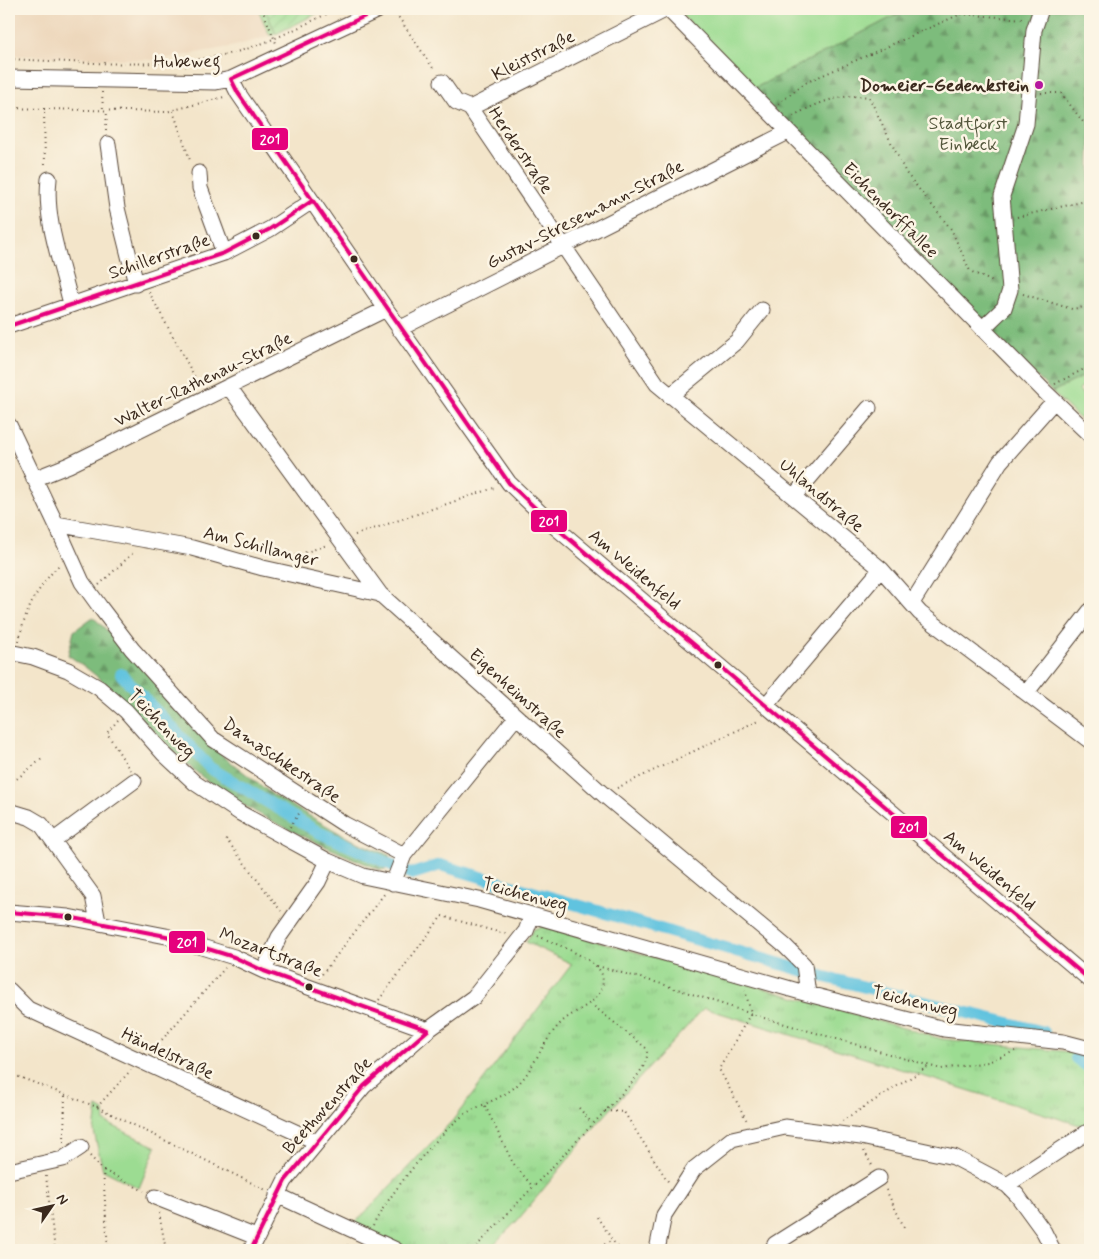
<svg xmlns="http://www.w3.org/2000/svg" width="1099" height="1259" viewBox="0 0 1099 1259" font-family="Mynerve,sans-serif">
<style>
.built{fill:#edd7bb}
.grass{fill:#9cdc92;stroke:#6c8358}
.forest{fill:url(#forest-firs);stroke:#5c734d}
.park{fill:url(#park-tufts);stroke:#6c8358}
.garden{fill:url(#garden-furrows);stroke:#6c8358}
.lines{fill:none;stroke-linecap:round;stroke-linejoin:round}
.canal{stroke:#61c3df;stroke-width:12}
.minor-casing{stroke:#574638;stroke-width:17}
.path{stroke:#574638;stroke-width:2;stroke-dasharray:1 4;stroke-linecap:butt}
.minor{stroke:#fff;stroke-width:15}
.bus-1-casing{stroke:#fcf5e5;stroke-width:8}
.bus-1{stroke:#e5007d;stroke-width:4}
.poi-dot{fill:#b5179e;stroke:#fcf5e5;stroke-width:2}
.bus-dot{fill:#3b2a1e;stroke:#fcf5e5;stroke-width:2}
.labels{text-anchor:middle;stroke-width:5;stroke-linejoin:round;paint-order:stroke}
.street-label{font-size:18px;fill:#3b2a1e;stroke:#fcf5e5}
.poi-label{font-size:18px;font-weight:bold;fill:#3b2a1e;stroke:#fcf5e5;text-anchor:end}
.park-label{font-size:18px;fill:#53563b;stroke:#fcf5e5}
.line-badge{stroke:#fcf5e5;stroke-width:2}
.badge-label{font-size:14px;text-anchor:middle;font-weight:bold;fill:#fff}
</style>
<defs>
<pattern id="forest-firs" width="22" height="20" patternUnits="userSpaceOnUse" patternTransform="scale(1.25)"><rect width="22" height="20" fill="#7dbc7c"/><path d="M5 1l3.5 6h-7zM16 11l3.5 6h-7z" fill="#689965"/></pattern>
<pattern id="park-tufts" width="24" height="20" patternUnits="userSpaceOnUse" patternTransform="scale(1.25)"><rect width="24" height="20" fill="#9cdc92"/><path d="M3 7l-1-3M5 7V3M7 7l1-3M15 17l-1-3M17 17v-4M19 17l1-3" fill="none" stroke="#87bd7d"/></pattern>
<pattern id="garden-furrows" width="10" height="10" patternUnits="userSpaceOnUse" patternTransform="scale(1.25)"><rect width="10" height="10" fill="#9cdc92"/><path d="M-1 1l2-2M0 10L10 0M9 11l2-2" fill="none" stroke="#87bd7d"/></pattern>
</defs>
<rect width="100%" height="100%" fill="#fcf5e5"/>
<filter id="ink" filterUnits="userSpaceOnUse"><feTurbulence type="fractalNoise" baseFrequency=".02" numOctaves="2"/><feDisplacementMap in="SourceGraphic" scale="10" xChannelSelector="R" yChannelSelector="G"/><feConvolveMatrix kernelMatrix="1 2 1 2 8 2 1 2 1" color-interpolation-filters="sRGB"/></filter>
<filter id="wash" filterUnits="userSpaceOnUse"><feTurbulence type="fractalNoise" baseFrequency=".0096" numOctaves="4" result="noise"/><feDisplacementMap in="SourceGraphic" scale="20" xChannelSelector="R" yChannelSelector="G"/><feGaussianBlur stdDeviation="1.12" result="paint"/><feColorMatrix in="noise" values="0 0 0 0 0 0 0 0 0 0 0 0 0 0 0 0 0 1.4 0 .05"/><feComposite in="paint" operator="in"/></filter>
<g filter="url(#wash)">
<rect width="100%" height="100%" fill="#f3e5ca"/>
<!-- built -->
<path class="built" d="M9,9H258L270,36L235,46L157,60L9,55Z"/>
<!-- grass -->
<path class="grass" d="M258,9H265L276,34L270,36Z
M676,9H908L753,89Z
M1090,373V388L1082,387L1079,390L1090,404V429L1052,392Z
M97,1107L104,1111L105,1122L156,1147L139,1188L103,1170L94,1132Z"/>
<!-- forest -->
<path class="forest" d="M908,9H1090V373L1052,392L753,89Z
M93,617L115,638L223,756L273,795L350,839L389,855L390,858L386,869L380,870C319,844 237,810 188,765C147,728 115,685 68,655L74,631Z"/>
<!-- park -->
<path class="park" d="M544,926L942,1039L1090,1054V1130L1086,1127L704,1008L598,1123L517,1221L488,1250H408L354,1224L453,1120L572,964L526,942L534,929Z"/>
<!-- garden -->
<path class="garden" d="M265,9H326L276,34Z"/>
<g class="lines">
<!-- canal -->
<path class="canal" d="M121,674L210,768L318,832L412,874L440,865L825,977L1044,1032
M1076,1058L1090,1068"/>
</g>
</g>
<g filter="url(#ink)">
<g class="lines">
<defs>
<path id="minor" d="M668,9L1044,391L1090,435
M9,78L216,82L231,79L380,9
M231,79L238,93L386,309L509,483L553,525L1090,980
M442,82L456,102L470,108L657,384L881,569L920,613L1090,741
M470,108L667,9
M108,144L117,208L136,284
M199,173L200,188L224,253
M49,179C44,220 62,265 71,304
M9,326L224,253L270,229L312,201
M399,329L788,132
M982,329L1004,308L1010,290L1002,196L1026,124L1034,30L1041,9
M229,387L380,594L604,795L785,946L804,965L808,994
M670,396L737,341L762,310
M9,425L56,524L192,548L263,568L380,594
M34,479L69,465L386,309
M794,496L869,408
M56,524L82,582L100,607L132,649L213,739L344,824L404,855
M912,603L1000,462L1054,401
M9,652L33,657L68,670L99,688L126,711L164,754L195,783L240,813L328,861L363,876L479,900L808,994L944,1029L1063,1042L1090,1049
M1027,692L1090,611
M766,705L881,569
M9,811L29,817L41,824L93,896L98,922
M54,840L134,781
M393,883L404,855L516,717
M9,912L68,917L166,936L234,957L264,971L428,1030
M264,971L279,937L318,882L328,861
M9,990L28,1009L317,1142
M9,1171L63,1159L81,1147
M1007,1185L1086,1133L1090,1136
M277,1195L396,1250
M155,1197L256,1237
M251,1250L285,1181L364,1086L428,1030L474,997L526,931L532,915
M657,1250L664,1215L694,1169L732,1139L785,1127L861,1137L954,1157L1007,1185L1017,1195L1044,1232L1053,1250
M772,1250L775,1244L879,1178"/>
</defs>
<!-- minor casing -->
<use href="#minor" class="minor-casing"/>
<!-- path -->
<path class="path" d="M262,9L276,43
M393,9L435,71
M1053,11L1090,13
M961,14L1024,19
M9,59C85,62 165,71 240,51C274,41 305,24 337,9
M177,62L186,67
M102,92L103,110
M1041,93H1061L1090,131
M778,104L805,83L972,9
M9,108L166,112L224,97
M44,108L45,166
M173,111L191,163
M793,116C817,103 841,93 869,97L906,173L951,229L970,271L995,283
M106,130L107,110
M1017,217L1090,200
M149,292L199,385
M1023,294L1072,309L1090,306
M1055,384L1090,366
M355,535L497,487
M286,559L327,545
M99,585L134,552
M19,641C25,611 37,588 59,565
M118,720L107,733L130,770
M9,785L43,758
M617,788L761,719
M290,827L300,812
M226,839L281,911
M597,966L662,984L764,1018L941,1069L988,1062L1015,1051
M319,978L385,893
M745,990L751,1013L719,1069L747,1121
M379,1000L442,916L508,935
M152,1051L225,968
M9,1073L97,1107L266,1190
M9,1087L12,1074
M485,1106L513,1163L533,1187
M97,1107L131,1070
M579,1108L592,1123
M605,1111L624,1112L669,1183
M842,1121L929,1066
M64,1142L65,1094
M864,1151L873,1167
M90,1156L103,1170L144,1191
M103,1170L108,1250
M46,1176L55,1250
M886,1190L904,1227
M159,1213L166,1250
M597,1217L619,1250
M373,1226C386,1198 443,1126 470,1111C488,1102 508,1096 522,1080C537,1062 545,1037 563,1021C577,1008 608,1001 602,975C598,959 553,943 538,936
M345,1250L349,1244
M473,1250L631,1084C638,1074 651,1061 646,1048L591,1004
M596,1250L612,1240"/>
<!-- minor -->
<use href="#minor" class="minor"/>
<defs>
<path id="bus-1" d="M380,9L231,79L238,93L509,483L553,525L1090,980
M9,326L224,253L270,229L312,201
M9,912L68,917L166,936L234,957L264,971L428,1030L364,1086L285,1181L251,1250"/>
</defs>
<!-- bus-1 casing -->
<use href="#bus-1" class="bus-1-casing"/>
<!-- bus-1 -->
<use href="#bus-1" class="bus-1"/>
</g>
</g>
<!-- markers -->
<circle class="poi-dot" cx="1039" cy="85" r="5"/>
<g class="bus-dot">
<circle cx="256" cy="236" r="4.5"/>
<circle cx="354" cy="259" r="4.5"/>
<circle cx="718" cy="665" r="4.5"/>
<circle cx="68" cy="917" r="4.5"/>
<circle cx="309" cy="987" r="4.5"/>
</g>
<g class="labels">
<!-- street labels -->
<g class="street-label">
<text transform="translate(533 55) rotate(-27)" y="6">Kleiststraße</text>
<text transform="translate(187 61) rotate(-1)" y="6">Hubeweg</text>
<text transform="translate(521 150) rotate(56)" y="6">Herderstraße</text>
<text transform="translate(891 210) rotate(45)" y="6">Eichendorffallee</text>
<text transform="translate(585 214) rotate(-27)" y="6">Gustav-Stresemann-Straße</text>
<text transform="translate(159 256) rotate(-19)" y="6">Schillerstraße</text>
<text transform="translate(203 379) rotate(-26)" y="6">Walter-Rathenau-Straße</text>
<text transform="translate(822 495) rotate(40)" y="6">Uhlandstraße</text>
<text transform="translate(261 546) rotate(14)" y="6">Am Schillanger</text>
<text transform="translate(635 569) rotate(40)" y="6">Am Weidenfeld</text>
<text transform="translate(518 693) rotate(42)" y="6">Eigenheimstraße</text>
<text transform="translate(162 723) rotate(46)" y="6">Teichenweg</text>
<text transform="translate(282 760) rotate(34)" y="6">Damaschkestraße</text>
<text transform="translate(990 870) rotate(40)" y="6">Am Weidenfeld</text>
<text transform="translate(525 894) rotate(15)" y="6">Teichenweg</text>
<text transform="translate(271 952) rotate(21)" y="6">Mozartstraße</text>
<text transform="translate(915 1001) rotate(13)" y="6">Teichenweg</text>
<text transform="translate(168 1053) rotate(25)" y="6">Händelstraße</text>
<text transform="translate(327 1105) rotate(-48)" y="6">Beethovenstraße</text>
</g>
<!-- poi labels -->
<g class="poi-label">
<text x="1029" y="91">Domeier-Gedenkstein</text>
</g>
<!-- park labels -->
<g class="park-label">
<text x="968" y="129">Stadtforst<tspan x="968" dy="21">Einbeck</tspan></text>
</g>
</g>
<g class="line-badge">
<rect x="251" y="127" width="38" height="24" rx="5" fill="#e5007d"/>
<rect x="530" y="509" width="38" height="24" rx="5" fill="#e5007d"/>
<rect x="890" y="815" width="38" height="24" rx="5" fill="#e5007d"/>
<rect x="168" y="930" width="38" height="24" rx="5" fill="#e5007d"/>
</g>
<g class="badge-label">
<text x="270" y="144">201</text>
<text x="549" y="526">201</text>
<text x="909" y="832">201</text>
<text x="187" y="947">201</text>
</g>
<!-- margin -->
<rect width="1099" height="1259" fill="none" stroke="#fcf5e5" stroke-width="30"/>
<!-- north arrow -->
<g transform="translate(52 1206) rotate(56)" stroke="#fcf5e5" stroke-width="4" paint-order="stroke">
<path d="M0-4L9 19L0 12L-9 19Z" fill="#3b2a1e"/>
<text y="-8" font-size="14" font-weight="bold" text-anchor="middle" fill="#3b2a1e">N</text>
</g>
</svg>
